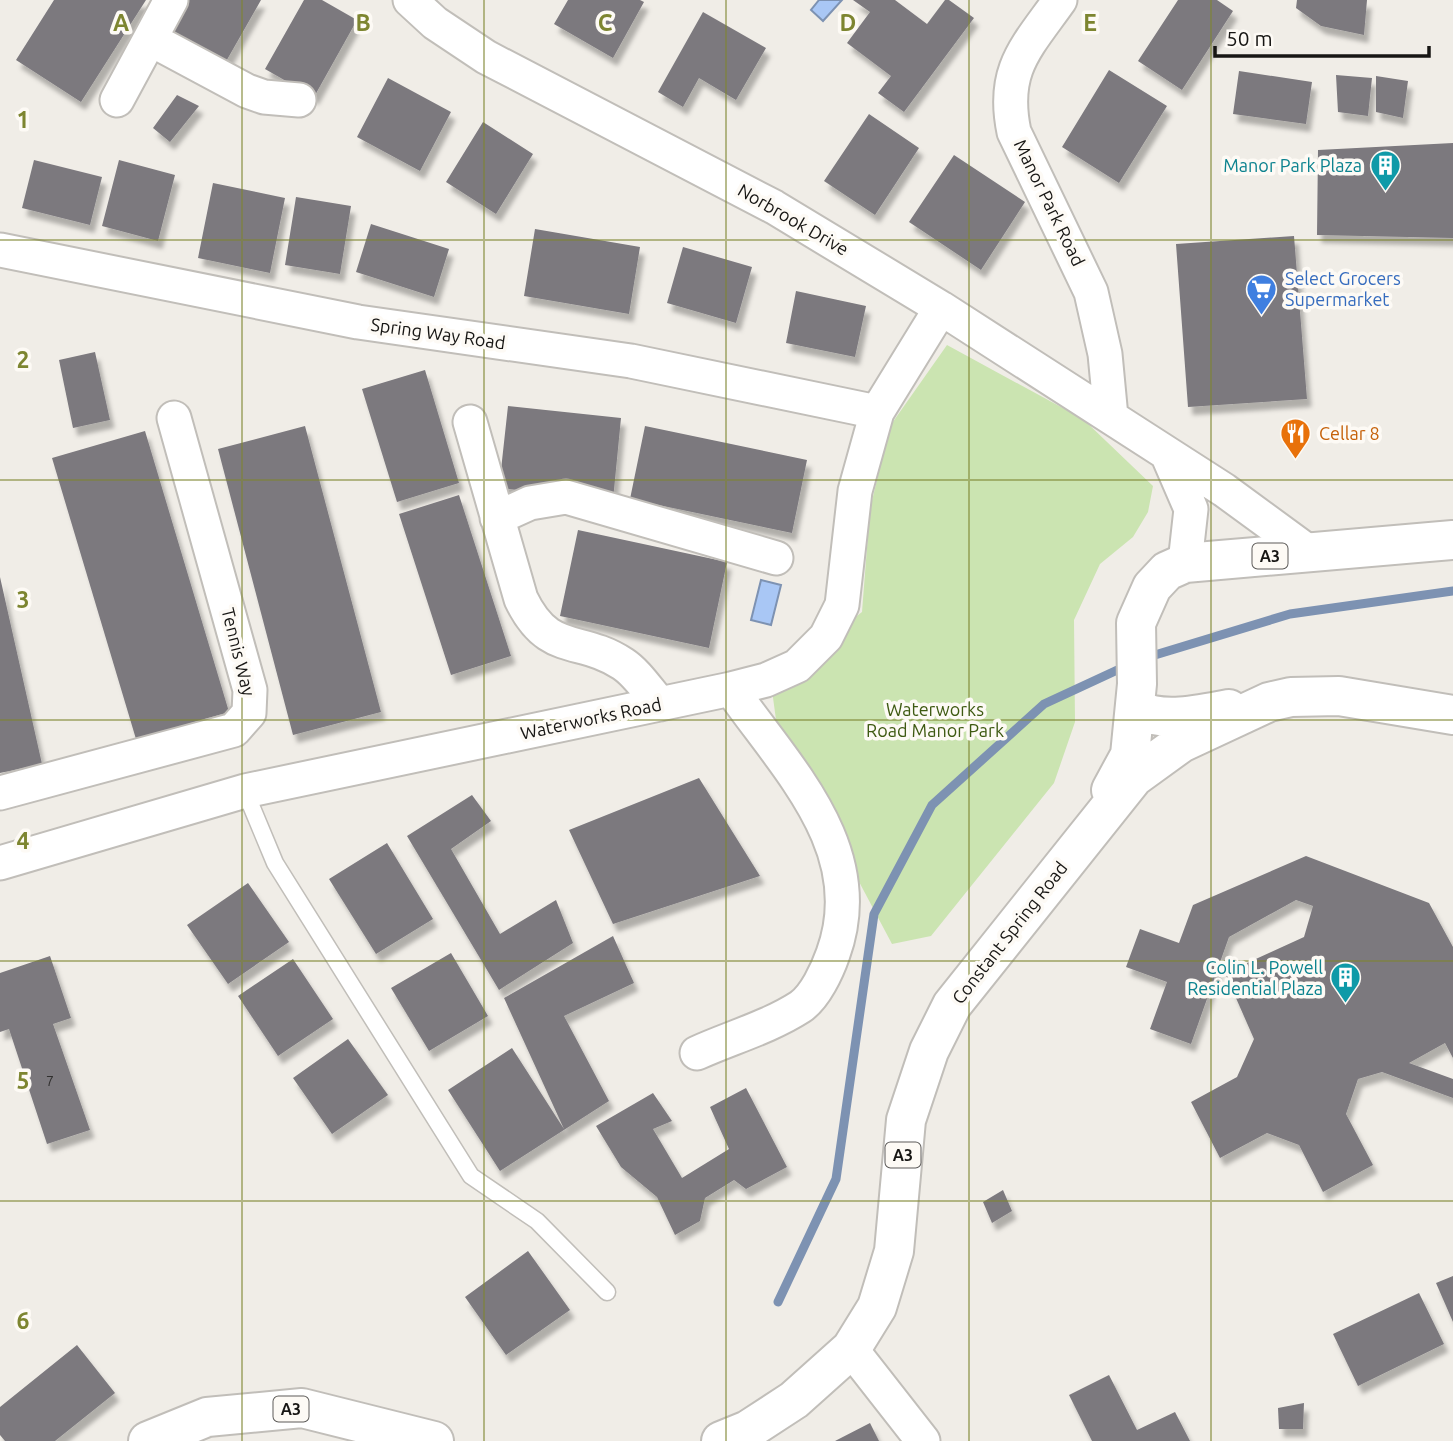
<svg xmlns="http://www.w3.org/2000/svg" width="1453" height="1441" viewBox="0 0 1453 1441" font-family="Ubuntu,sans-serif">
<style>
.green{fill:#cbe4b1}
.water{fill:#a9c7f5;stroke:#7d92b2;stroke-width:2}
.lines{fill:none;stroke-linecap:round;stroke-linejoin:round}
.stream{stroke:#7d92b2;stroke-width:9}
.building{fill:#7c797e;filter:url(#shadow)}
.lane-casing{stroke:#c1beb9;stroke-width:19}
.street-casing{stroke:#c1beb9;stroke-width:37}
.primary-casing{stroke:#c1beb9;stroke-width:42}
.lane{stroke:#fff;stroke-width:16}
.street{stroke:#fff;stroke-width:33}
.primary{stroke:#fff;stroke-width:38}
.grid{fill:none;stroke:#7d8530;stroke-width:2;stroke-opacity:0.55}
.labels{text-anchor:middle;stroke-width:7;stroke-linejoin:round;paint-order:stroke}
.number-label{font-size:14px;fill:#302f2e}
.shield{fill:#fdfaf5;stroke:#5c5a58;stroke-width:2}
.shield-label{font-size:16px;font-weight:bold;fill:#171614}
.culture-label{font-size:18px;fill:#0d838f;stroke:#fdfaf5;text-anchor:end}
.street-label{font-size:18px;fill:#171614;stroke:#fdfaf5}
.shop-label{font-size:18px;fill:#366cbe;stroke:#fdfaf5;text-anchor:start}
.food-label{font-size:18px;fill:#c56008;stroke:#fdfaf5;text-anchor:start}
.park-label{font-size:18px;fill:#3e5a12;stroke:#fdfaf5}
.grid-label{font-size:23px;text-anchor:middle;font-weight:bold;fill:#7d8530;stroke:#fdfaf5;stroke-width:7;stroke-linejoin:round;paint-order:stroke}
</style>
<defs>
<filter id="shadow"><feDropShadow dx="4.5" dy="8" stdDeviation="2" flood-color="#0004"/></filter>
</defs>
<rect width="100%" height="100%" fill="#f0ede7"/>
<!-- green -->
<path class="green" d="M947,345L1083,419L1153,486L1148,512L1133,537L1100,564L1074,620L1075,722L1054,783L931,936L892,944L777,727L771,683L862,612L870,509L890,426Z"/>
<!-- water -->
<path class="water" d="M819,0H842L823,21L811,10Z
M761,580L781,585L771,625L751,620Z"/>
<g class="lines">
<!-- stream -->
<path class="stream" d="M1145,658L1290,614L1453,591
M778,1302L836,1179L874,914L932,805L1044,704L1126,666"/>
</g>
<!-- building -->
<path class="building" d="M54,0H146L81,102L16,60Z
M188,0H261L224,65L169,33Z
M304,0H322L357,20L314,97L265,69Z
M568,0H640L644,2L613,58L554,24Z
M853,0H895L927,24L945,0H949L974,18L904,112L878,93L891,76L847,43L870,12Z
M1178,0H1217L1233,11L1182,90L1138,61Z
M1297,0H1367L1364,35L1321,26L1296,8Z
M703,12L766,48L736,100L699,78L683,107L658,92Z
M1109,70L1167,106L1119,183L1062,147Z
M1239,71L1312,82L1306,124L1233,114Z
M1336,75L1372,78L1368,116L1338,112Z
M1376,76L1408,81L1403,118L1376,112Z
M388,78L451,112L420,171L357,137Z
M177,95L199,106L170,142L153,128Z
M869,114L919,148L875,215L824,181Z
M483,122L533,154L496,214L446,182Z
M1453,143V238L1317,235L1318,150Z
M954,155L1025,202L981,270L909,222Z
M34,160L102,177L90,225L22,208Z
M119,160L175,175L158,241L102,226Z
M213,183L285,198L270,273L198,258Z
M296,197L351,206L340,274L285,265Z
M371,224L449,249L434,297L356,272Z
M535,229L640,247L629,314L524,296Z
M1294,236L1307,399L1188,407L1176,244Z
M683,247L752,267L736,323L667,303Z
M796,291L866,306L855,357L786,343Z
M95,352L110,420L73,428L59,360Z
M425,370L459,483L397,502L362,389Z
M508,406L621,418L613,500L499,488Z
M305,426L381,712L293,735L218,449Z
M645,426L807,460L792,533L630,499Z
M145,431L229,712L136,739L52,458Z
M459,495L511,656L451,675L399,514Z
M578,530L727,562L709,648L560,616Z
M0,577L42,764L0,773Z
M699,778L760,876L613,924L569,830Z
M472,795L491,821L451,849L500,934L556,900L573,943L499,990L407,836Z
M387,843L433,919L376,954L329,879Z
M1306,856L1429,903L1453,947V1058L1445,1043L1409,1063L1453,1079V1098L1382,1072L1358,1079L1346,1114L1373,1165L1323,1192L1299,1145L1267,1133L1220,1158L1191,1102L1237,1077L1254,1039L1225,973L1304,937L1313,906L1296,900L1229,937L1191,1044L1150,1029L1167,982L1126,967L1140,929L1179,943L1193,905Z
M248,883L289,942L228,984L187,925Z
M613,936L634,983L564,1016L609,1101L500,1171L448,1090L512,1048L564,1129L504,998Z
M451,953L488,1016L429,1051L391,988Z
M50,956L71,1018L53,1024L90,1130L47,1144L9,1029L0,1032V973Z
M293,959L333,1019L278,1056L238,996Z
M348,1039L388,1095L332,1134L293,1078Z
M746,1088L787,1167L746,1189L734,1180L705,1198L700,1221L675,1235L657,1197L621,1167L596,1126L653,1093L672,1121L653,1129L682,1178L729,1149L710,1107Z
M1003,1190L1012,1211L992,1223L983,1202Z
M528,1251L570,1310L506,1355L465,1297Z
M1453,1276V1322L1436,1283Z
M1419,1293L1444,1344L1358,1386L1333,1334Z
M77,1345L115,1393L55,1441H5L0,1435V1407Z
M1109,1375L1137,1430L1175,1412L1190,1441H1092L1069,1395Z
M1304,1403L1303,1429H1279L1278,1408Z
M870,1423L879,1441H835Z"/>
<g class="lines">
<defs>
<path id="lane" d="M245,791L275,863L471,1176L537,1221L607,1292"/>
<path id="street" d="M410,0L435,23L486,57L774,207L941,308L1224,490L1310,553
M1060,0C1026,48 1001,70 1014,132L1091,292L1105,354L1111,417
M150,39L247,91L264,97L299,100
M117,100L171,0
M0,250L358,322L631,361L877,412
M470,422L521,599C549,657 579,635 623,664C637,673 649,692 660,704
M1168,456L1191,509L1185,563
M497,518L530,503L566,497L776,558
M0,793L234,730L249,713L250,690L174,418
M0,863L245,791L731,689L766,680L797,666L826,637L842,605L855,491L877,412L941,308
M697,1053C730,1038 769,1027 800,1007C815,997 827,971 833,954C871,850 787,769 731,689
M851,1349L923,1441"/>
<path id="primary" d="M1136,708C1160,724 1201,714 1229,709
M1111,790L1130,755L1137,684L1136,623L1152,587L1167,571L1185,563L1453,540
M148,1441L207,1417L302,1408L434,1441
M721,1441L748,1430L794,1400L851,1349L877,1307L894,1251L906,1120L929,1051L952,1005L1134,777L1181,743L1269,702L1291,697L1339,696L1453,715"/>
</defs>
<!-- lane casing -->
<use href="#lane" class="lane-casing"/>
<!-- street casing -->
<use href="#street" class="street-casing"/>
<!-- primary casing -->
<use href="#primary" class="primary-casing"/>
<!-- lane -->
<use href="#lane" class="lane"/>
<!-- street -->
<use href="#street" class="street"/>
<!-- primary -->
<use href="#primary" class="primary"/>
</g>
<!-- grid -->
<path class="grid" d="M242,0V1441M484,0V1441M726,0V1441M969,0V1441M1211,0V1441M0,240H1453M0,480H1453M0,720H1453M0,961H1453M0,1201H1453"/>
<!-- icons -->
<defs>
<symbol id="building-pin" viewBox="-11 -11 22 30"><path d="M0 17L-7.5 6A9.5 9.5 0 1 1 7.5 6Z" fill="#0f9aa8" stroke="#fdfaf5"/><path d="M-4-6H4V6H1V3H-1V6H-4ZM-2.5-4.3h1.7v1.8h-1.7ZM.8-4.3h1.7v1.8H.8ZM-2.5-1h1.7V.8h-1.7ZM.8-1h1.7V.8H.8Z" fill="#fff"/></symbol>
<symbol id="supermarket-pin" viewBox="-11 -11 22 30"><path d="M0 17L-7.5 6A9.5 9.5 0 1 1 7.5 6Z" fill="#3f7fe0" stroke="#fdfaf5"/><path d="M-6-5.5h2.5l.6 2H6L4.5 2H-2.5L-4.4-4H-6ZM-1.5 3.2a1.3 1.3 0 1 0 .1 0ZM3 3.2a1.3 1.3 0 1 0 .1 0Z" fill="#fff"/></symbol>
<symbol id="restaurant-pin" viewBox="-11 -11 22 30"><path d="M0 17L-7.5 6A9.5 9.5 0 1 1 7.5 6Z" fill="#e8710a" stroke="#fdfaf5"/><path d="M-5-6h1v4h1v-4h1v4h1v-4h1v5L-1.5 .5V6h-2V.5L-5-1ZM5-6V6H3V1.5H1.5Q1.5-4 5-6Z" fill="#fff"/></symbol>
</defs>
<g fill-rule="evenodd">
<use href="#building-pin" x="1368" y="148" width="35" height="47"/>
<use href="#supermarket-pin" x="1244" y="272" width="35" height="47"/>
<use href="#restaurant-pin" x="1278" y="416" width="35" height="47"/>
<use href="#building-pin" x="1328" y="960" width="35" height="47"/>
</g>
<g class="labels">
<!-- number labels -->
<g class="number-label">
<text x="50" y="1086">7</text>
</g>
<!-- shield labels -->
<g class="shield">
<rect x="1252.5" y="543.5" width="35" height="25" rx="5"/>
<rect x="885.5" y="1142.5" width="35" height="25" rx="5"/>
<rect x="273.5" y="1396.5" width="35" height="25" rx="5"/>
</g>
<g class="shield-label">
<text x="1270" y="562">A3</text>
<text x="903" y="1161">A3</text>
<text x="291" y="1415">A3</text>
</g>
<!-- culture labels -->
<g class="culture-label">
<text x="1362" y="172">Manor Park Plaza</text>
<text x="1323" y="974">Colin L. Powell<tspan x="1323" dy="21">Residential Plaza</tspan></text>
</g>
<!-- street labels -->
<g class="street-label">
<text transform="translate(1049 203) rotate(64)" y="6">Manor Park Road</text>
<text transform="translate(793 220) rotate(30)" y="6">Norbrook Drive</text>
<text transform="translate(438 334) rotate(8)" y="6">Spring Way Road</text>
<text transform="translate(238 652) rotate(76)" y="6">Tennis Way</text>
<text transform="translate(591 719) rotate(-12)" y="6">Waterworks Road</text>
<text transform="translate(1010 933) rotate(-52)" y="6">Constant Spring Road</text>
</g>
<!-- shop labels -->
<g class="shop-label">
<text x="1285" y="285">Select Grocers<tspan x="1285" dy="21">Supermarket</tspan></text>
</g>
<!-- food labels -->
<g class="food-label">
<text x="1319" y="440">Cellar 8</text>
</g>
<!-- park labels -->
<g class="park-label">
<text x="935" y="716">Waterworks<tspan x="935" dy="21">Road Manor Park</tspan></text>
</g>
</g>
<g class="grid-label">
<text x="121" y="31">A</text>
<text x="363" y="31">B</text>
<text x="605" y="31">C</text>
<text x="848" y="31">D</text>
<text x="1090" y="31">E</text>
<text x="23" y="128">1</text>
<text x="23" y="368">2</text>
<text x="23" y="608">3</text>
<text x="23" y="849">4</text>
<text x="23" y="1089">5</text>
<text x="23" y="1329">6</text>
</g>
<!-- scale -->
<path d="M1215 46v10h214v-10" fill="none" stroke="#171614" stroke-width="3.5"/>
<text x="1226" y="46" font-size="21" fill="#171614" stroke="#fdfaf5" stroke-width="5" paint-order="stroke">50 m</text>
</svg>
